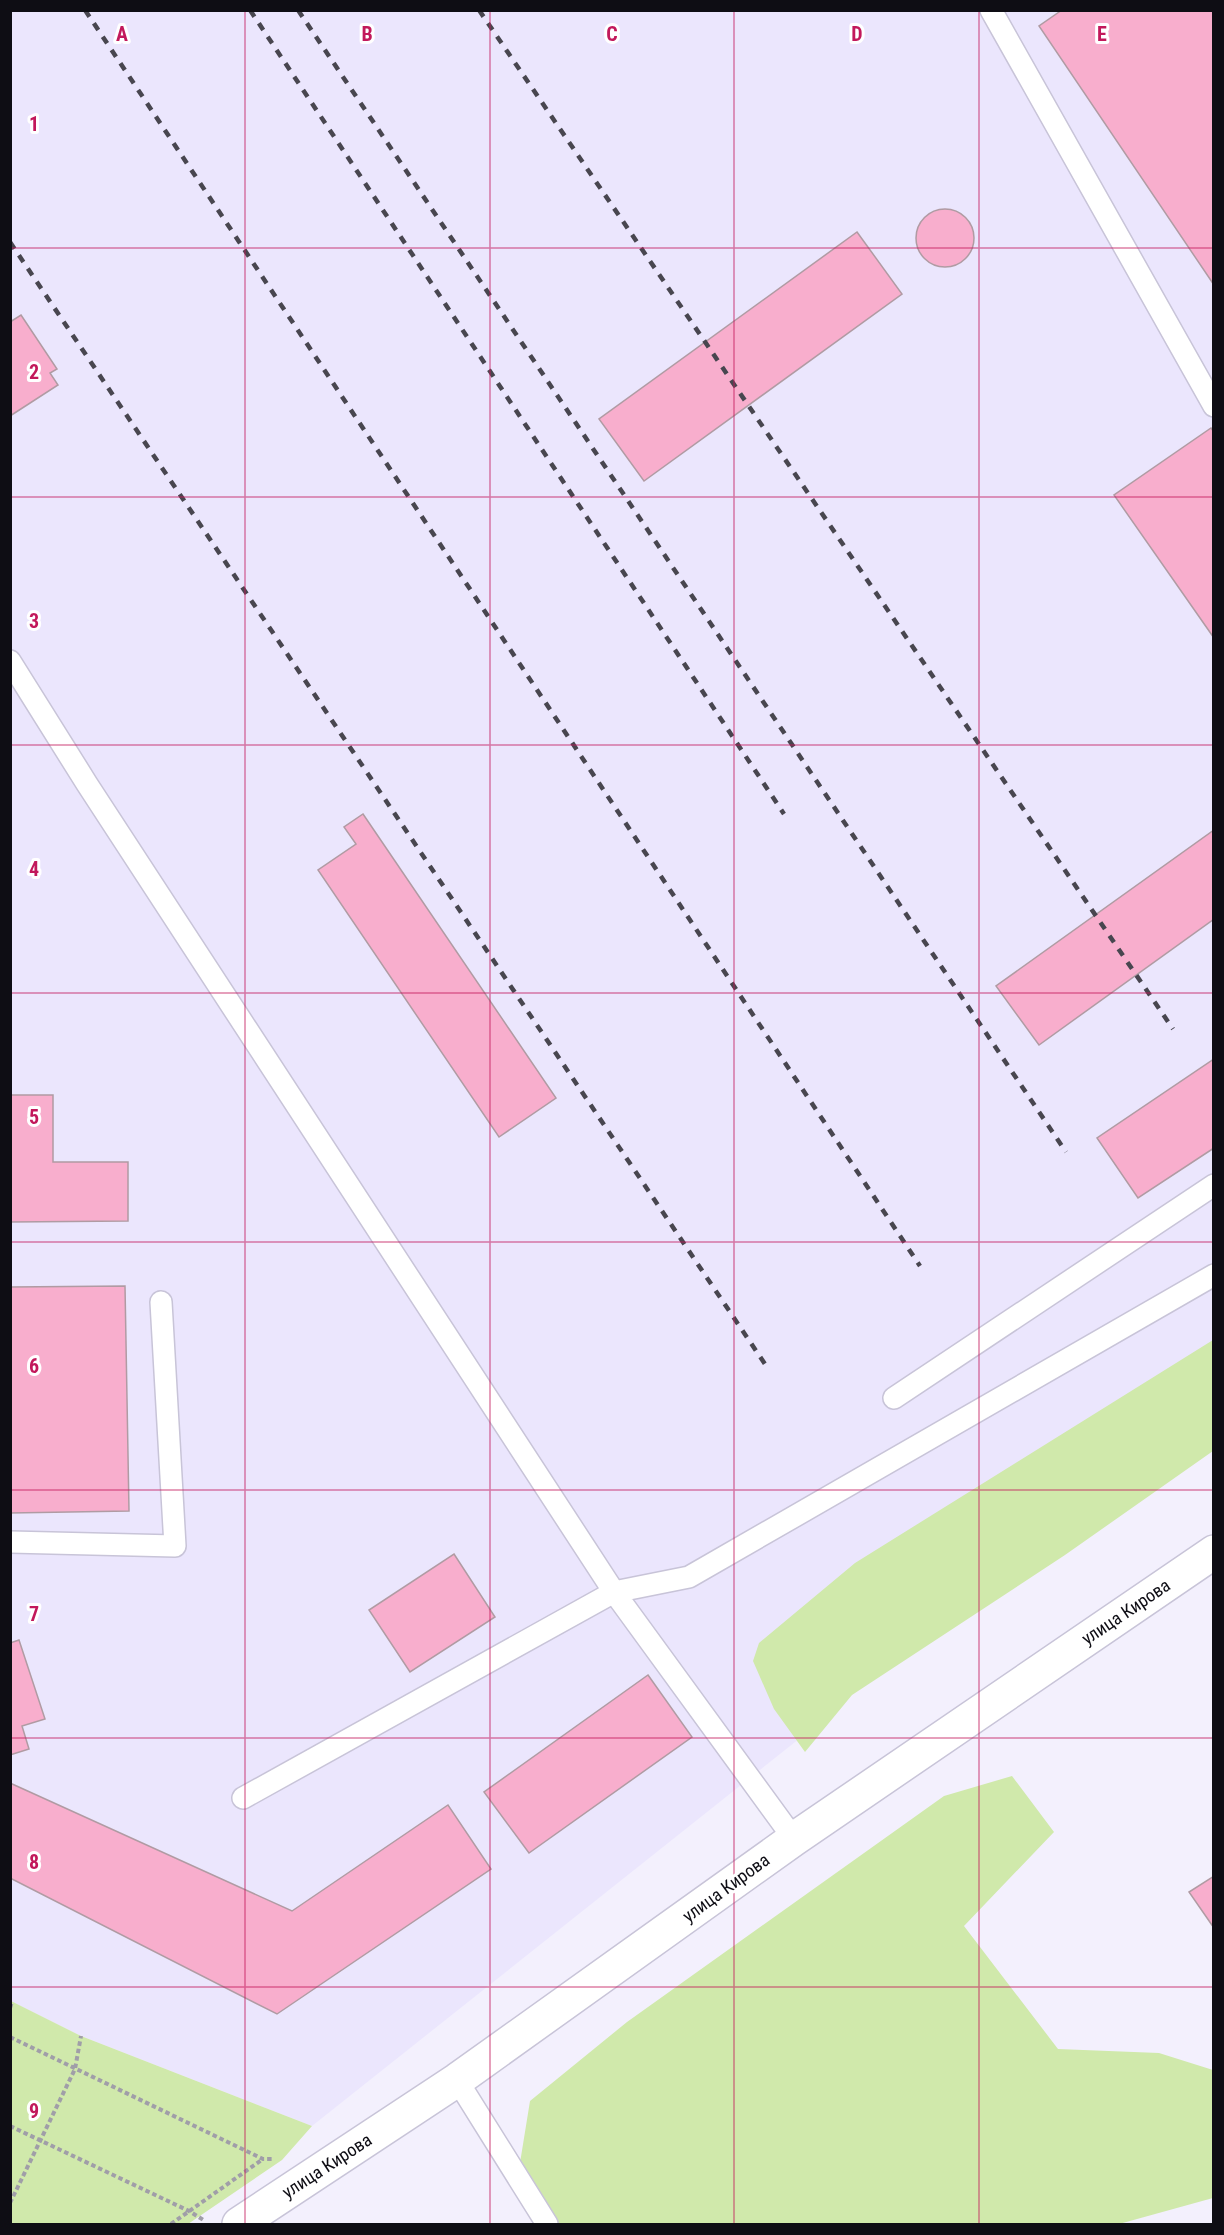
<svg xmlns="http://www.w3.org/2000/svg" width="1224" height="2235" viewBox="0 0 1224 2235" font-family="'Roboto Condensed',sans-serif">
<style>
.built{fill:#ebe6fd}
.green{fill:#d0e9ab}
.building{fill:#f8aecd;stroke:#b09ba3;stroke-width:1.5}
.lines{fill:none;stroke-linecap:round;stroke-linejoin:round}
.service-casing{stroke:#c8c4d8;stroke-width:24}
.secondary-casing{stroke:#c8c4d8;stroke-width:36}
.path{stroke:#a09ea8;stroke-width:4;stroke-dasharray:4.5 3;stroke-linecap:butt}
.service{stroke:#fff;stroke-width:21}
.secondary{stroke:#fff;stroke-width:33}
.rail{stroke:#48464f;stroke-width:4.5;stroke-dasharray:8 8;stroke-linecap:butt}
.grid{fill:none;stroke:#c2185b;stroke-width:1.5;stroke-opacity:0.55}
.labels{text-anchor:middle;stroke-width:6;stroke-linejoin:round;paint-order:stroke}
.street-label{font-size:18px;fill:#0e0d14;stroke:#fff}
.grid-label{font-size:20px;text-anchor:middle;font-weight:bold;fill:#c2185b;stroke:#fff;stroke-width:6;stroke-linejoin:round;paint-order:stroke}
</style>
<rect width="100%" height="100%" fill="#f3f0fd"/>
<!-- built -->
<path class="built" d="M10,11H1213V1385L814,1727L312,2126L81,2036L11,2001Z"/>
<!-- green -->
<path class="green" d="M1213,1340V1451L1065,1555L852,1695L805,1752L774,1709L753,1661L759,1643L855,1563Z
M1012,1776L1054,1832L964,1926L1058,2049L1159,2053L1213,2070V2198L1119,2224H557L519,2169L530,2101L627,2022L944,1796Z
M11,2001L81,2036L312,2126L282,2160L188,2224H11Z"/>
<!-- building -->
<path class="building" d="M1062,10H1214V285L1039,26Z
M916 238a29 29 0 1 1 58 0a29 29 0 1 1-58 0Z
M857,232L902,294L644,481L599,419Z
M21,315L57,369L50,373L58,385L10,416V322Z
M1211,428L1214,432V638L1114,495Z
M363,814L556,1098L499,1137L318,870L356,844L344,827Z
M1214,830V919L1039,1045L996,986Z
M1214,1059V1148L1138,1198L1097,1138Z
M10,1095H53V1162H128V1221L10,1222Z
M125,1286L129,1511L10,1513V1287Z
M454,1554L495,1617L410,1672L369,1610Z
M19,1640L45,1719L22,1726L29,1749L10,1755V1643Z
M648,1675L692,1737L529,1853L484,1792Z
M10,1783L292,1911L448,1805L491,1869L277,2014L10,1878Z
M1214,1876V1928L1189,1892Z"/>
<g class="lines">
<defs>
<path id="service" d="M991,10L1214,406
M10,661L87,784L614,1592L794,1839
M894,1398L1214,1185
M10,1542L175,1546L161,1302
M243,1798L614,1592L689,1577L1214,1275
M457,2080L547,2224"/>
<path id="secondary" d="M239,2224L457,2080L794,1839L1214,1552"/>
</defs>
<!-- service casing -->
<use href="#service" class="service-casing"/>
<!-- secondary casing -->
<use href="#secondary" class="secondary-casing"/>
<!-- path -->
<path class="path" d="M10,2008L12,2002
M10,2037L263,2159H273
M10,2126L189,2211L205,2221
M10,2203L75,2069L81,2036
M171,2224L263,2159"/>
<!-- service -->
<use href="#service" class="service"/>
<!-- secondary -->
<use href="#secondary" class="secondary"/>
<!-- rail -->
<path class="rail" d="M85,10L920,1266
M250,10L784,814
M298,10L1066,1152
M479,10L1173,1029
M10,242L769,1370"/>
</g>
<!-- grid -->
<path class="grid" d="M245,10V2224M490,10V2224M734,10V2224M979,10V2224M10,248H1214M10,497H1214M10,745H1214M10,993H1214M10,1242H1214M10,1490H1214M10,1738H1214M10,1987H1214"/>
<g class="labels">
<!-- street labels -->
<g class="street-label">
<text transform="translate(1126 1612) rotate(-34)" y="6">улица Кирова</text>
<text transform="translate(726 1888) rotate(-36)" y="6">улица Кирова</text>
<text transform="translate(327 2166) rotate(-33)" y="6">улица Кирова</text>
</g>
</g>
<g class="grid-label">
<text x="122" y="41">A</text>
<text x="367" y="41">B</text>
<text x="612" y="41">C</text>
<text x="857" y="41">D</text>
<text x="1102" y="41">E</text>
<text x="34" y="131">1</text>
<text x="34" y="379">2</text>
<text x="34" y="628">3</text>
<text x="34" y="876">4</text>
<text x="34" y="1124">5</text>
<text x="34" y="1373">6</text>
<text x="34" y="1621">7</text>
<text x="34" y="1869">8</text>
<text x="34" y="2118">9</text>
</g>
<!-- border -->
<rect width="1224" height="2235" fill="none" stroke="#0e0d14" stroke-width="24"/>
</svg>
